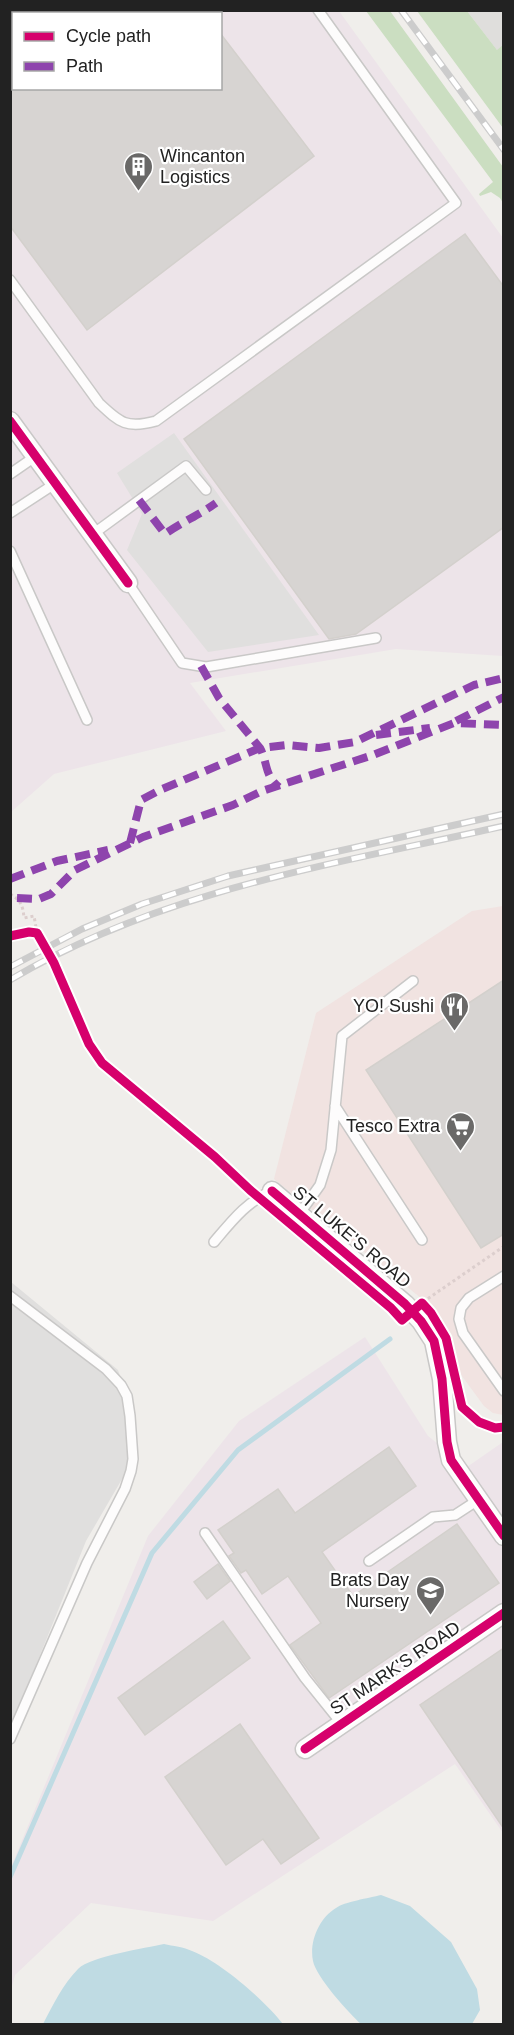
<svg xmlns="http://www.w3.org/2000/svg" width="514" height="2035" viewBox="0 0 514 2035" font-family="Helvetica,sans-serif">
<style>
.residential{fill:#dfdedc}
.commercial{fill:#f1e3e1}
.industrial{fill:#ede4e9;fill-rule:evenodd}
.forest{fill:#cbdec1}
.parking{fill:#e0dfde}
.water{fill:#bfdbe3}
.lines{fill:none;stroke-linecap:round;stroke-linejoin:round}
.stream{stroke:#bfdbe3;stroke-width:5}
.building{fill:#d7d4d2;stroke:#d3d0cc;stroke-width:1.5}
.lane-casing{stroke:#c9c8c7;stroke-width:12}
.street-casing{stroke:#c9c8c7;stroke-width:21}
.path{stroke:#dccecd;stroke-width:3;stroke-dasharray:3 3;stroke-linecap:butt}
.lane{stroke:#fdfcfc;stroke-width:9}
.street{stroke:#fdfcfc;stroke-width:18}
.rail-casing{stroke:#ccc;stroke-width:7}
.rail{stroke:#fff;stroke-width:4.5;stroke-dasharray:14;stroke-linecap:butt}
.quiet{stroke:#8e44ad;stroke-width:8;stroke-dasharray:15 8;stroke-linecap:butt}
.cycleway-casing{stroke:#fff;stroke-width:13}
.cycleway{stroke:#d6006c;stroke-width:9}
.labels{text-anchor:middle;stroke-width:4.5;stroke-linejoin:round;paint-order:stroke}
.poi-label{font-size:18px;fill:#222;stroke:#fff;text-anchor:end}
.street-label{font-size:18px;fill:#222;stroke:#fff}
</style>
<rect width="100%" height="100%" fill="#f0eeeb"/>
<!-- residential -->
<path class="residential" d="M467,11H503V58Z"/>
<!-- commercial -->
<path class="commercial" d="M503,906V1415L493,1413L484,1406L459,1372L450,1335L432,1307L274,1179L316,1013L472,911Z"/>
<!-- industrial -->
<path class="industrial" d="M11,11H339L503,238V656L396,649L190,683L226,731L54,774L11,812ZM14,14H220V88H14Z
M365,1337L428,1436L467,1467L503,1442V1833L455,1764L213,1921L91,1903L15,1975L11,1990V1867L148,1536L239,1421Z"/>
<!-- forest -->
<path class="forest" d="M366,11H390L503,167V203L500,198L491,192L480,196L479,194L493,182Z
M417,11H467L497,50L503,45V128Z"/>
<!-- parking -->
<path class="parking" d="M174,433L319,635L208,652L127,550L142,514L117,473Z
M11,1282L118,1370L135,1420L129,1467L86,1541L11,1727Z"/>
<!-- water -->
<path class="water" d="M381,1895L410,1906L451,1942L477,1989L480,2010L472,2024H361C349,2013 316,1977 313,1961C309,1942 319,1918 336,1908C344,1902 369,1898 381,1895Z
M164,1944C173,1946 184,1947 192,1951C221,1962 264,2000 283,2024H43C53,2005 63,1984 78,1969C91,1956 146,1948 164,1944Z"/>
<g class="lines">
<!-- stream -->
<path class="stream" d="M10,1877L152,1553L238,1450L390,1339"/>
</g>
<!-- building -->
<path class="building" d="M220,33L314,156L87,330L10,226V88H220Z
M465,234L504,287V527L356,634L329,639L184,439Z
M504,980V1234L481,1248L366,1070Z
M389,1447L416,1486L322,1552L353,1596L457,1524L499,1583L329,1698L290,1645L321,1623L288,1576L262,1594L246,1570L241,1573L229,1556L234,1553L218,1530L278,1489L295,1513Z
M218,1564L230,1581L207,1599L194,1582Z
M223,1621L250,1658L145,1735L118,1698Z
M504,1648V1829L420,1705Z
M240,1724L319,1838L281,1864L263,1839L226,1865L165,1777Z"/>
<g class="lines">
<defs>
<path id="lane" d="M10,280L99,403C120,423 127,429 156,421L456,203L318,10
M10,474L36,456
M10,513L56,483
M93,534L186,466L206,490
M10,551L87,720
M128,583L182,663L206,667L376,638
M335,1106L422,1240
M300,1213L320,1185L331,1150L342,1036L413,981
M214,1242C231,1222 247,1201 272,1191
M504,1276L469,1298L461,1308L459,1319L463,1333L504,1391
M10,1296L106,1369L121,1385L127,1396L130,1416L133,1459L131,1471L125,1489L87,1563L10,1739
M205,1533L305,1678L342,1724
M369,1561L433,1517L455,1515L478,1500"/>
<path id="street" d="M10,421L128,583
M272,1191L405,1304L421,1321L434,1341L442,1379L447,1442L451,1460L504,1536
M305,1749L504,1613"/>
</defs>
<!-- lane casing -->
<use href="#lane" class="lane-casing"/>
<!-- street casing -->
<use href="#street" class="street-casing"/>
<!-- path -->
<path class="path" d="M10,894C21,900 23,906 24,918L34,916L37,933
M423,1302L503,1247"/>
<!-- lane -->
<use href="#lane" class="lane"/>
<!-- street -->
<use href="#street" class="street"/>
<defs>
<path id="rail" d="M401,10L504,150
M10,967L82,929L142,904L228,876L504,814
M10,980C161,890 335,864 504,826"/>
</defs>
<!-- rail casing -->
<use href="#rail" class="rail-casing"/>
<!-- rail -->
<use href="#rail" class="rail"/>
<!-- quiet -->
<path class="quiet" d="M139,500L165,534C182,522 199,515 216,503
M201,666L219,698L260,748C268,763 264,775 279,787
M456,721L504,697
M376,735L430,728
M130,843L141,800L160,790L260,748L287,745L319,748L355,742L474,685L504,678
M10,879L57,861L108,850
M17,898L39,899L51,894L75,870L143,837L233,805L262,791L373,755L454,723L504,725"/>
<defs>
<path id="cycleway" d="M10,421L128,583
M10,936L29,932L37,933L54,963L89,1044L102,1063L215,1157L250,1190L391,1308L402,1320L422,1303L431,1313L446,1338L462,1407L479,1422L495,1428L504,1427
M272,1191L405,1304L421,1321L434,1341L442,1379L447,1442L451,1460L504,1536
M305,1749L504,1613"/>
</defs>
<!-- cycleway casing -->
<use href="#cycleway" class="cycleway-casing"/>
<!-- cycleway -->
<use href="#cycleway" class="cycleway"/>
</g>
<!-- icons -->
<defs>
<symbol id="building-pin" viewBox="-11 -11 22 30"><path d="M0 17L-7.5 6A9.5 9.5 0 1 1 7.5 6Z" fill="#6a6968" stroke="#fff"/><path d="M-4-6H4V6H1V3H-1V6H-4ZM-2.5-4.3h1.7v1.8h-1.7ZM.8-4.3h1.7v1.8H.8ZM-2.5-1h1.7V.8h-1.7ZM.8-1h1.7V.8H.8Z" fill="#fff"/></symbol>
<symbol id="restaurant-pin" viewBox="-11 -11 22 30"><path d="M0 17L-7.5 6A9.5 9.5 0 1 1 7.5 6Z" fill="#6a6968" stroke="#fff"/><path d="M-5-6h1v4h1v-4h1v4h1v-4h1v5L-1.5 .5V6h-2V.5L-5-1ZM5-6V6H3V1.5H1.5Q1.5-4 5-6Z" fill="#fff"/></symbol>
<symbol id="supermarket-pin" viewBox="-11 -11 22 30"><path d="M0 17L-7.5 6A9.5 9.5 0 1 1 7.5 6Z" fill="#6a6968" stroke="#fff"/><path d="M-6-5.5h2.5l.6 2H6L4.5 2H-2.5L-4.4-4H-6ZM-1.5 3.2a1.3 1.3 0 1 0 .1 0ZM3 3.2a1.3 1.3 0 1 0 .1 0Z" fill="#fff"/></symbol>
<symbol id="school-pin" viewBox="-11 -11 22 30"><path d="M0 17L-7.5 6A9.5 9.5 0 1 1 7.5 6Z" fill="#6a6968" stroke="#fff"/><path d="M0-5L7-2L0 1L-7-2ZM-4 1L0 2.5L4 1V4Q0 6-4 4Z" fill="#fff"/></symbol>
</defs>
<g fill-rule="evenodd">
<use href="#building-pin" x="122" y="150" width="33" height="45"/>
<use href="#restaurant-pin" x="438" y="990" width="33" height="45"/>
<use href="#supermarket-pin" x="444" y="1110" width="33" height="45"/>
<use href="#school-pin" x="414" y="1574" width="33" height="45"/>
</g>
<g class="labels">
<!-- poi labels -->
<g class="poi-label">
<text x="160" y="162" text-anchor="start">Wincanton<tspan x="160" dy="21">Logistics</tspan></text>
<text x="434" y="1012">YO! Sushi</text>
<text x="440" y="1132">Tesco Extra</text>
<text x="409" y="1586">Brats Day<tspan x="409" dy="21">Nursery</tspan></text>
</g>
<!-- street labels -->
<g class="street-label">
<text transform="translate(352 1237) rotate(40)" y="6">ST LUKE'S ROAD</text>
<text transform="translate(395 1668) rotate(-34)" y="6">ST MARK'S ROAD</text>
</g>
</g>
<!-- border -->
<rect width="514" height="2035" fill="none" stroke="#222222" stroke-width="24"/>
<!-- legend -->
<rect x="12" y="12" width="210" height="78" fill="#ffffff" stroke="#a7a7a7" stroke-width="1.5"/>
<rect x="24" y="32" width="30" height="9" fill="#d6006c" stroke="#a7a7a7" stroke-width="1.5"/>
<text x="66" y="42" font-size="18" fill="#222222">Cycle path</text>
<rect x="24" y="62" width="30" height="9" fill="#8e44ad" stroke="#a7a7a7" stroke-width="1.5"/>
<text x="66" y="72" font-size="18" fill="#222222">Path</text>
</svg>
